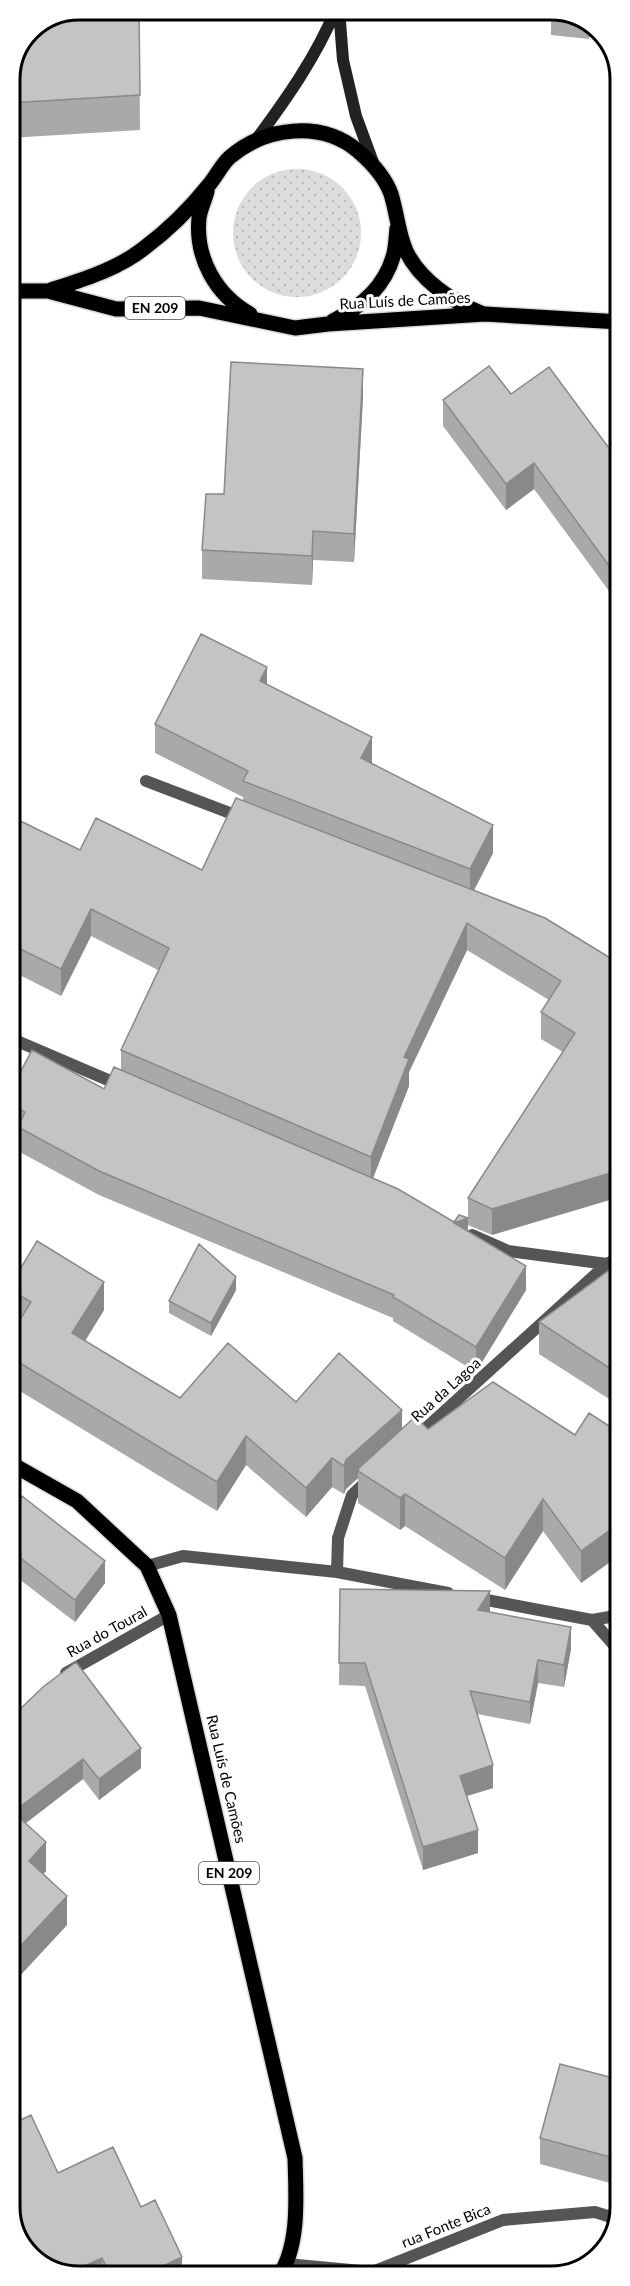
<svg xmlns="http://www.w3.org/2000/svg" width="630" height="2286" viewBox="0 0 630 2286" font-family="Lato,sans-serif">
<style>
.grass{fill:url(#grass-dots)}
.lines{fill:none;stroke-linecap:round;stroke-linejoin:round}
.primary-casing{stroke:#dbdbdb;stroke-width:18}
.street{stroke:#555;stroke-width:12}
.secondary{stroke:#222;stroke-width:12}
.primary{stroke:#000;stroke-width:15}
.wall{fill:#a9a9a9}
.shaded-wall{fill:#898989}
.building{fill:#c4c4c4;stroke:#898989;stroke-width:1.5}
.labels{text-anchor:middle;stroke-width:6;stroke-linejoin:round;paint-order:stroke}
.shield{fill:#fff;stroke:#4c4c4c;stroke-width:1.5}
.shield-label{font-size:14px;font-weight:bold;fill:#000}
.street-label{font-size:15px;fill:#000;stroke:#fff}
.rim{fill:none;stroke:#000;stroke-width:3}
</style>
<defs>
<pattern id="grass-dots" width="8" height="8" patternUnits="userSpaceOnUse" patternTransform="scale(1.5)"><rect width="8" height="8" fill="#dcdcdc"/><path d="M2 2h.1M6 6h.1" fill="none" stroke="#bbb" stroke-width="1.8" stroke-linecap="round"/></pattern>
</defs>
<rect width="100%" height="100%" fill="#fff"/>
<!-- grass -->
<path class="grass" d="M233 233a64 64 0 1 1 128 0a64 64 0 1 1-128 0Z"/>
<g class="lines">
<defs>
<path id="primary" d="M207,191C205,200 200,209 199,218C195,258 216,295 250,314
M9,291H48L116,309L199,308L295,328L328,324L485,314L620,322
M48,291C81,280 116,270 143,249C167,231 189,210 208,186C216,177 221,165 230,157C265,127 321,120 358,151C372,163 385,177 391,194C397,213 398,233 406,251C420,280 452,302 481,313
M333,321C361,307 384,288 393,257C396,248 396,237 397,228
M10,1463L77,1501L147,1566L169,1615L295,2158C296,2195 300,2245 279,2276"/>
</defs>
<!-- primary casing -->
<use href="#primary" class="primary-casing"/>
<!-- street -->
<path class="street" d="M620,416V433
M146,781L243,818
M10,1038L122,1086
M472,1235L508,1251L607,1264
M414,1439L607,1264L620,1257
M147,1566L183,1556L337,1572L448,1593
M337,1572L338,1538L352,1495L370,1478
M476,1598L592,1620L621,1615
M592,1620L621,1653
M66,1673L169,1615
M287,2264L372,2272L503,2220L595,2212L617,2219"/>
<!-- secondary -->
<path class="secondary" d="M339,9L343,60L356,116L374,165
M256,140C287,98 316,57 336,9"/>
<!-- primary -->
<use href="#primary" class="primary"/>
</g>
<!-- wall -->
<path class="wall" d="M139,9L140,130L9,138V78Z
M551,10H560L591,23L589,39L551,35Z
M511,394L620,463V606L534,489L506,510L443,426V400Z
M363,397L354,562L313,560L312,585L202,579V550Z
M267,684L372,764L493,853L474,890L620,964L492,1235L468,1225V1198L563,1052L541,1039V1012L549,1000L467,950L409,1072V1086L373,1178L468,1231L526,1290L476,1372L393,1321V1318L99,1195L18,1151V1133L10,1128V1092L104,1089L121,1070V1050L158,970L91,936L61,996L10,970L9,761L16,789L13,817L80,850L202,870L243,801V797L155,753V724Z
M620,1262V1406L539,1354V1322Z
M10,1286L104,1310L85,1341L180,1398L296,1402L402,1429L575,1435L620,1433L621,1554L581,1583L543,1531L505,1590L405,1526L400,1530L358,1503V1478L346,1489L344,1494L332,1487L306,1517L246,1465L217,1511L10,1385V1336L18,1323L10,1318Z
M236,1290L211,1336L169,1313V1301Z
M10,1513L105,1583L75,1622L10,1572Z
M340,1589L490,1612L571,1649L564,1687L538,1683L530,1724L477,1714L493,1788L467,1796L478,1853L423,1870L365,1686L339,1685Z
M10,1714L141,1768L99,1800L83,1779L25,1823L46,1871L43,1874L67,1925L14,1982L10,1979Z
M621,2080V2186L540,2164V2138Z
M58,2173L141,2207L182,2277H74Z"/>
<!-- shaded-wall -->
<path class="shaded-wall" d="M589,23H591L589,39Z
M363,369V397L354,562V534Z
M534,463V489L506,510V484Z
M313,531V560L312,585V556Z
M267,667V696L260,681Z
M372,737V765L361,758Z
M16,762V789L10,843V816Z
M493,825V853L470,898V869Z
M91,909V936L61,996V969Z
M467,923V950L409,1072V1086L371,1183V1157L404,1057Z
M620,1170V1197L492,1235V1209Z
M468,1218V1243L454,1223Z
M526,1266V1290L476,1372V1347Z
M236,1277V1290L211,1336V1323Z
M104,1282V1310L72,1362V1333Z
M402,1410V1438L358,1471V1478L346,1489L344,1494V1466L346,1460Z
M246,1436V1465L217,1511V1482Z
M332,1458V1487L306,1517V1488Z
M405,1494V1526L400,1530V1498Z
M543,1499V1531L505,1590V1558Z
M621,1522V1554L581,1583V1551Z
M105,1561V1583L75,1622V1600Z
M490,1591V1613L478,1610Z
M571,1627V1649L564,1687V1665Z
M538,1660V1683L530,1724V1702Z
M141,1748V1768L99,1800V1779Z
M83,1759V1779L21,1827V1806Z
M493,1765V1788L460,1798V1776Z
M478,1830V1853L423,1870V1847Z
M46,1842V1871L29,1889V1861Z
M67,1896V1925L14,1982V1953Z
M182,2257V2277H140Z
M102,2258V2277H74L67,2274Z"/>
<!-- building -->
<path class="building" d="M79,9H139L140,95L9,103V78L30,29Z
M231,362L363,369L354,534L313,531L312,556L202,550L206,494H224Z
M489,366L511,394L549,367L620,463V581L534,463L506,484L443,400Z
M201,634L267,667L260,681L372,737L361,758L493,825L470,869L243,781L248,771L155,724Z
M9,761L16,762L10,816L80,850L96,818L202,870L236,798L545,918L620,964V1170L492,1209L468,1198L575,1033L541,1012L561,981L467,923L404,1057L409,1059L371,1157L121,1050L169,948L91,909L61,969L10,944Z
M32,1050L104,1089L114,1067L398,1189L454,1222L459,1215L468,1218L454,1223L526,1266L476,1347L393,1297L394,1295L99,1171L18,1127L25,1112L10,1104V1092Z
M37,1241L104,1282L72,1333L180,1398L228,1343L296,1402L339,1353L402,1410L346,1460L344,1466L332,1458L306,1488L246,1436L217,1482L10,1357V1336L31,1302L10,1290V1286Z
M199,1244L236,1277L211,1323L169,1301Z
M620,1262V1375L539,1322Z
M493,1382L575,1435L589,1413L620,1433L621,1522L581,1551L543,1499L505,1558L405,1494L400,1498L358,1471L359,1468L415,1417L428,1429Z
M22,1496L105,1561L75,1600L10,1550V1513Z
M340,1589L490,1591L478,1610L571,1627L564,1665L538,1660L530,1702L470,1691L493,1765L460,1776L478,1830L423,1847L365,1663H339Z
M76,1662L141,1748L99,1779L83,1759L21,1806L10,1792V1737L13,1734L10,1730V1714L16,1713L43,1687Z
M10,1809L46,1842L29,1861L67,1896L14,1953L10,1950Z
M560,2064L621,2080V2160L540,2138Z
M31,2115L58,2173L113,2147L141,2207L155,2200L182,2257L140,2277H111L102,2258L67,2274L32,2259L10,2221V2125Z"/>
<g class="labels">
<!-- shield labels -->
<g class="shield">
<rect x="125" y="297" width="60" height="22" rx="4.5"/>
<rect x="199" y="1862" width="60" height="22" rx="4.5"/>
</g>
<g class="shield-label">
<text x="155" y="313">EN 209</text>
<text x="229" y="1878">EN 209</text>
</g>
<!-- street labels -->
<g class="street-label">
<text transform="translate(405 301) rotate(-3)" y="5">Rua Luís de Camões</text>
<text transform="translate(446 1390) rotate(-42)" y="5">Rua da Lagoa</text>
<text transform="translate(107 1632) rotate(-29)" y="5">Rua do Toural</text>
<text transform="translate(226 1779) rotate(77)" y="5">Rua Luís de Camões</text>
<text transform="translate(446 2226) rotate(-22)" y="5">rua Fonte Bica</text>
</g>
</g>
<!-- crop -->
<path d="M0 0H630V2286H0ZM79 20H551A59 59 0 0 1 610 79V2207A59 59 0 0 1 551 2266H79A59 59 0 0 1 20 2207V79A59 59 0 0 1 79 20Z" fill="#fff" fill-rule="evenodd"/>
<path class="rim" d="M79 20H551A59 59 0 0 1 610 79V2207A59 59 0 0 1 551 2266H79A59 59 0 0 1 20 2207V79A59 59 0 0 1 79 20Z"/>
</svg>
